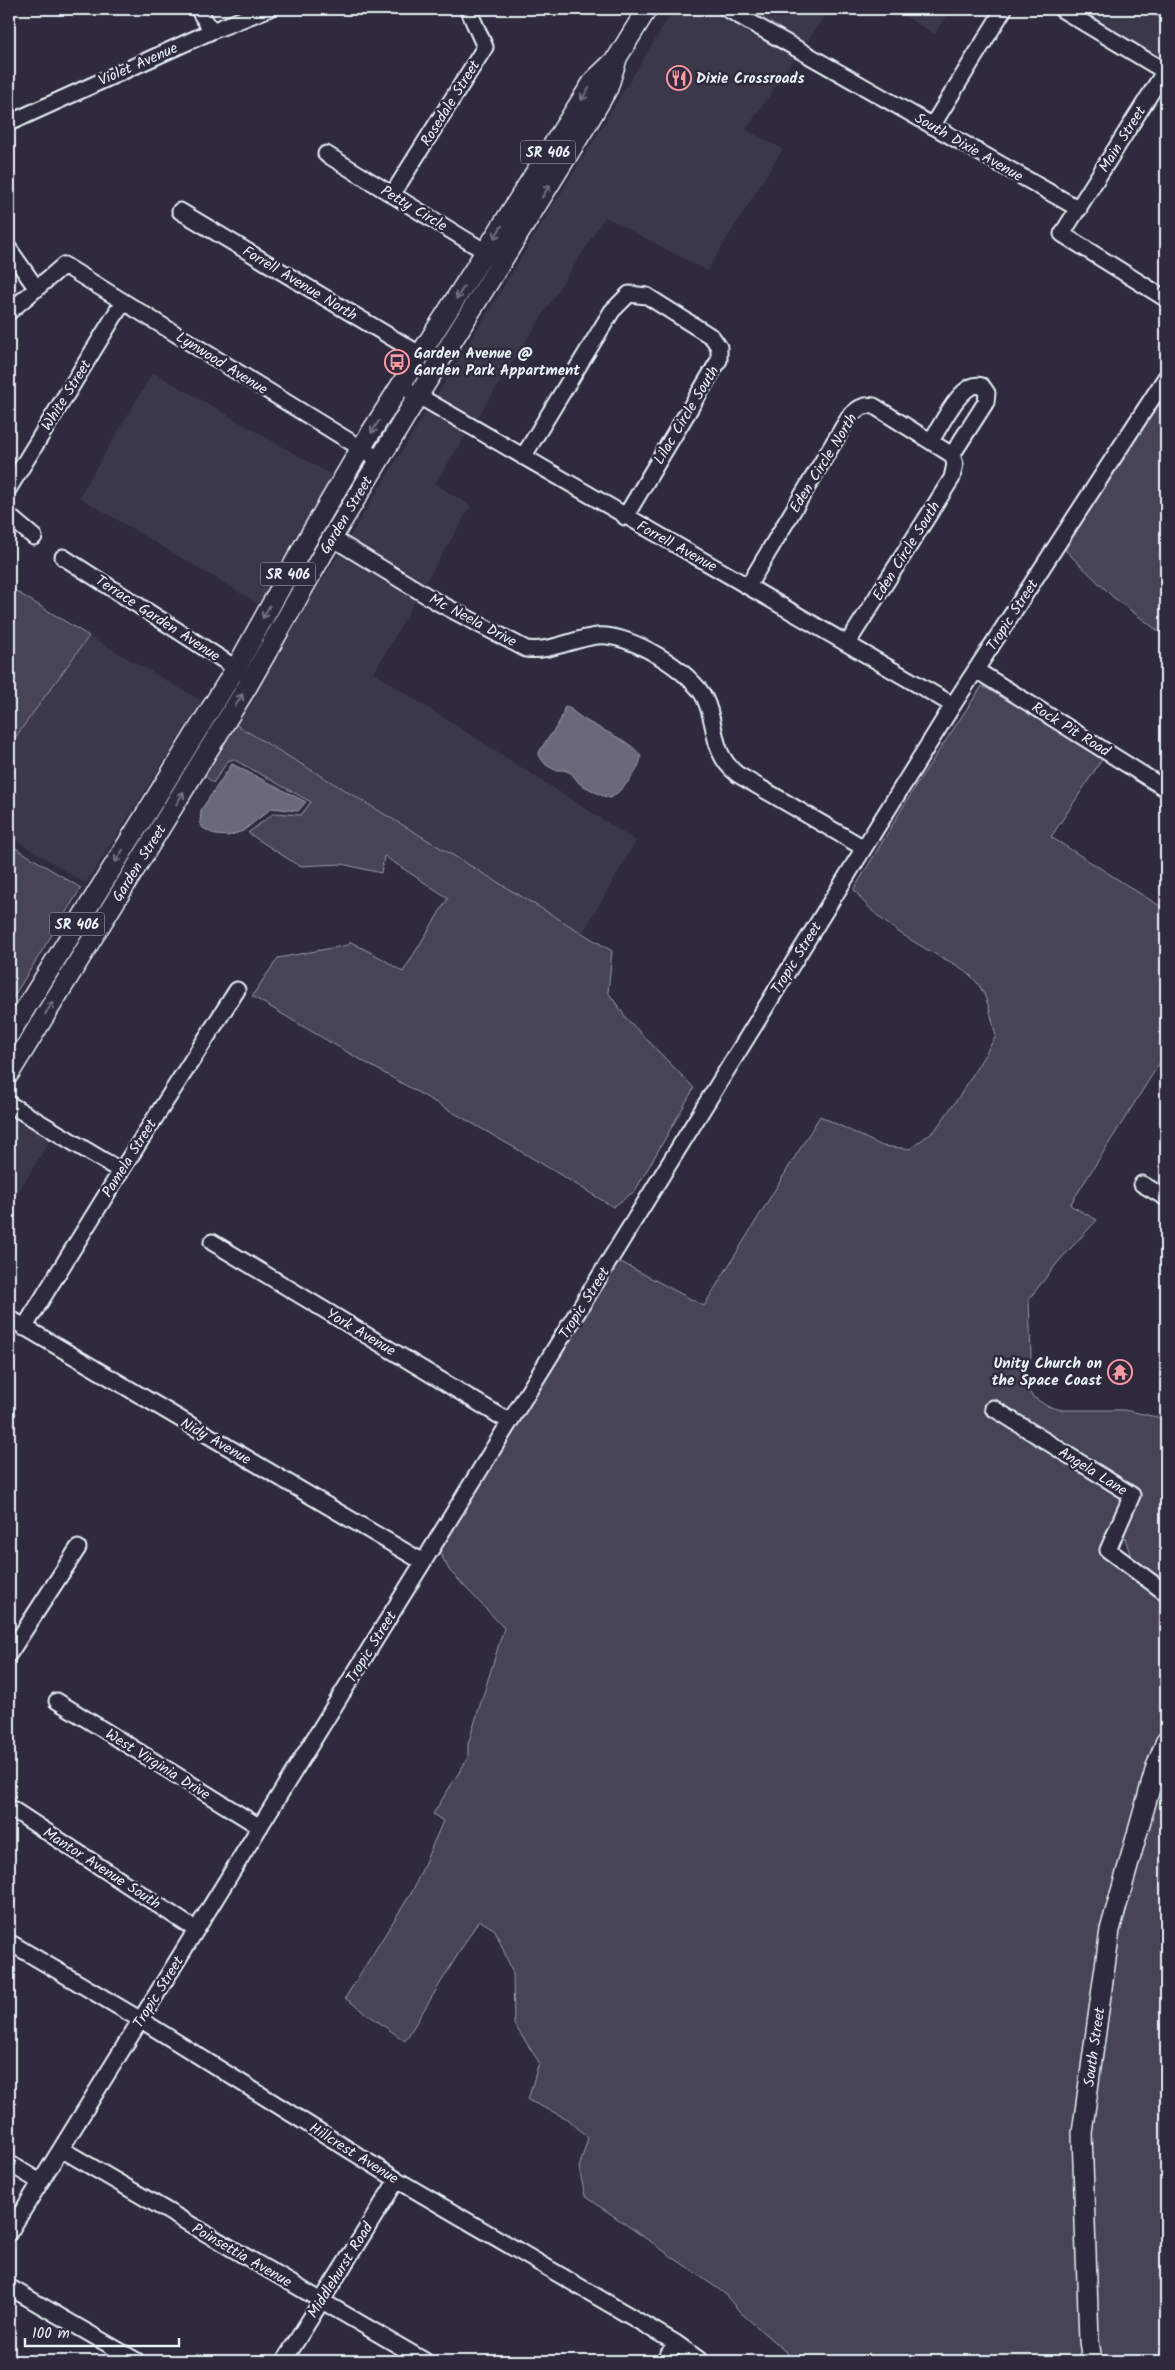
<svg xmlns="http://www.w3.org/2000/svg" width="1175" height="2370" viewBox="0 0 1175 2370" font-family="Kalam,sans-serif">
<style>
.built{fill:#3b3749}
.green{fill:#464455;stroke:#979aa6}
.water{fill:#696978;stroke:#9c9fab}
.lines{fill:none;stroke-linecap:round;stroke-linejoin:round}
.minor-casing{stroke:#e8f1f8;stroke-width:19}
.major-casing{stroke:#e8f1f8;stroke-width:22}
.minor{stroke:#2f2a3d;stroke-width:15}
.major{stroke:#2f2a3d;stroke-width:19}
.oneway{stroke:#70707e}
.labels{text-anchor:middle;stroke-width:5;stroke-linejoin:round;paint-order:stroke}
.shield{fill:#2f2a3d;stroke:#b0b5c0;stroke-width:1}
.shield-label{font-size:14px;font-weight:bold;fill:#e8f1f8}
.street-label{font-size:15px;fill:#e8f1f8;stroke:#2f2a3d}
.poi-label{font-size:15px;font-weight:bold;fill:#e8f1f8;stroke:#2f2a3d;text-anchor:start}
</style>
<rect width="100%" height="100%" fill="#2f2a3d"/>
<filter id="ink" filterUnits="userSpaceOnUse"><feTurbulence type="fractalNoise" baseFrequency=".02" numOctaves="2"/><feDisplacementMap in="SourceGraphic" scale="10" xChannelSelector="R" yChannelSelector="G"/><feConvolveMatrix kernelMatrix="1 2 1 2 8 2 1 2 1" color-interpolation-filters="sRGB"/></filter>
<g filter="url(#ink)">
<!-- built -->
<path class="built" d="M674,9H717L797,55L746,130L783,149L707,271L605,217L474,423L434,399Z
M738,9H831L803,46Z
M892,9H950L935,34Z
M1071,9H1166V58L1162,64Z
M153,372L337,478L262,606L79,497Z
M428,408L468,432L435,484L471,506L423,587L347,541Z
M341,550L418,596L374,673L636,841L583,933L233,723Z
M89,636L202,701L86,884L9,836V746Z
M9,1110L53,1136L9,1207Z"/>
<!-- green -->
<path class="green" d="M1144,9H1166V21Z
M1166,388V637L1113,597L1066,551L1065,545Z
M9,587L89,636L9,746Z
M982,686L1080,742L1103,758L1051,837L1166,910V1053L1070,1205L1097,1220L1058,1262L1029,1299L1031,1356L1023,1375L1024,1385L1033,1397L1047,1406L1062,1410H1124L1166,1419V1586L1128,1558L1130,1554L1123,1532L1135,1491L991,1400L985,1409L1125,1497L1103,1548L1166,1599V1725L1151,1765L1076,2131L1086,2361H796L740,2312L724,2293L585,2196L579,2168L588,2138L568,2119L528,2100L539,2062L514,2024L513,1973L495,1930L479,1920L405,2041L345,1998L413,1890L443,1821L433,1814L468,1758V1744L504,1628L450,1571L438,1550L616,1262L619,1261L704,1306L820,1116L882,1146L910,1149L935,1130L961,1094L996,1036C991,1017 988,994 974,979C963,967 948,961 935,954C906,938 872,917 854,889L920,779Z
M233,723L612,951L608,992L627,1019L694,1088L635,1191L613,1207C495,1133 372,1069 252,996L278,958L348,945L351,942L383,959L403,972L448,898L384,856L381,873L342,864L299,866L248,833L274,813L301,815L311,802L233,759L228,761L213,783L202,773Z
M9,844L81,888L9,1004Z
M1166,1758V2361H1098L1088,2134L1116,1932Z"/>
<!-- water -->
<path class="water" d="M568,706C585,727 631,737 641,757C639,772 623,789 611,798L603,796L580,784L571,773L564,770H555L546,765L538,755C545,738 562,726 564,708Z
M232,764L306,802L298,811L272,808L243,831L228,836L216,835L203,828L200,823L201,810Z"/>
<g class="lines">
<defs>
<path id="minor" d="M198,9L212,31
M727,9L1079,209
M1061,9L1166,72
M1166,69L1062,234L1166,299
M9,123L212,31L268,9
M932,126L1004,9
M326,154L494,257
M392,195L485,47L468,9
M180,211L421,355
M9,249L37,289
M9,312L64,265L380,460
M410,391L953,705
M931,441C941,426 962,379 982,386L987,393L986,402L952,455
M523,457L612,311L629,294L647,296L712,337L719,347V360L625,517
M9,488L123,302
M9,516L34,537
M332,538L437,602L526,649C551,652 572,639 597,636C628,632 692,671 705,699C718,726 710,752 737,774L864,848
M63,557L245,674
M748,586L849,417C857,409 863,404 874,406L952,455
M847,644L952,478L955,464L952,455
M976,670L1166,789
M9,1104L121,1171
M1142,1184L1166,1198
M212,1242L510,1422
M9,1318L423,1562
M24,1328L121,1171L237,990
M993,1408L1132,1495L1108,1550L1166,1593
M9,1654L78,1548
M57,1701L260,1827
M9,1807L196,1930
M9,1942L141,2020L399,2181L676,2343L701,2361
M61,2149L425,2361
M9,2163L40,2182
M9,2233L864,848L953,705L1166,377
M9,2287L137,2361
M284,2361L397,2180
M664,2361L676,2343"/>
<path id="major" d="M9,1035L236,668L307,540L361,448L594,80L617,58L647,9
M9,1074L247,687L332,538L418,396L589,121L608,88L617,59
M1092,2361L1089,2341L1082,2133L1110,1930L1156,1767L1166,1741"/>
</defs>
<!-- minor casing -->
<use href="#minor" class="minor-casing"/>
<!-- major casing -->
<use href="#major" class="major-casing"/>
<!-- minor -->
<use href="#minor" class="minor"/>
<!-- major -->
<use href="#major" class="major"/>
</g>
<!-- one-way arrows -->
<defs><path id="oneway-shaft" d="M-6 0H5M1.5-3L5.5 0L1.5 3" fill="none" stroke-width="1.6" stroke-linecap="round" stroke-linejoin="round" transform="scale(1.25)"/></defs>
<g class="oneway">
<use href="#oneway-shaft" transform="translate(585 94) rotate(123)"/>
<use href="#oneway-shaft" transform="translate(546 191) rotate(-58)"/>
<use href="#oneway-shaft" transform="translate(498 232) rotate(122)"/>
<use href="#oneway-shaft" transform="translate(460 293) rotate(122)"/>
<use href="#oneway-shaft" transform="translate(375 427) rotate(123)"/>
<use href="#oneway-shaft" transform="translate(266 612) rotate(119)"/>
<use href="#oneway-shaft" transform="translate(239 700) rotate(-59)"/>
<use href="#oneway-shaft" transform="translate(180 798) rotate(-59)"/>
<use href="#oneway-shaft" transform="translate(119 856) rotate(122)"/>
<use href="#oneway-shaft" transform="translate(49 1008) rotate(-58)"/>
</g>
</g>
<!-- icons -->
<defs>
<symbol id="restaurant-ring" viewBox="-11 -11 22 22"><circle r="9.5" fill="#2f2a3d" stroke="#ff9aa2" stroke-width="1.5"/><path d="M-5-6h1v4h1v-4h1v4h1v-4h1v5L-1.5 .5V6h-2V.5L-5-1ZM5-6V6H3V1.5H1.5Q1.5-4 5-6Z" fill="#ff9aa2"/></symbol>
<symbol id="bus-ring" viewBox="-11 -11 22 22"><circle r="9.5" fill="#2f2a3d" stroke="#ff9aa2" stroke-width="1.5"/><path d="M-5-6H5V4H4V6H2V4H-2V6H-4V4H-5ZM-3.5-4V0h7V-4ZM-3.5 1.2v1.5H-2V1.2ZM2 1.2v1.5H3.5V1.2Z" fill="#ff9aa2"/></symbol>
<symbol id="temple-ring" viewBox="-11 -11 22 22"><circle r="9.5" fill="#2f2a3d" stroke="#ff9aa2" stroke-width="1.5"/><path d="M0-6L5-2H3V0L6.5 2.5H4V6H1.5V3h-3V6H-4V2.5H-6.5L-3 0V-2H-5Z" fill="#ff9aa2"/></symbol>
</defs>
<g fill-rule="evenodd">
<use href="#restaurant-ring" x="665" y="64" width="28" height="28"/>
<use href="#bus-ring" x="383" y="348" width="28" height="28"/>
<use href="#temple-ring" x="1106" y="1358" width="28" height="28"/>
</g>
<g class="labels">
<!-- shield labels -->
<g class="shield">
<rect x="520.5" y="140.5" width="55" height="23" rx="4"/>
<rect x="260.5" y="562.5" width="55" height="23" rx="4"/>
<rect x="49.5" y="912.5" width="55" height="23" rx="4"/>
</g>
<g class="shield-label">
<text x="548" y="157">SR 406</text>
<text x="288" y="579">SR 406</text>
<text x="77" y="929">SR 406</text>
</g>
<!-- street labels -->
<g class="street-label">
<text transform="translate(138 64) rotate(-24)" y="5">Violet Avenue</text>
<text transform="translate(450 103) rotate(-58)" y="5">Rosedale Street</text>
<text transform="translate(1122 139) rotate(-58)" y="5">Main Street</text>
<text transform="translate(969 147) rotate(30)" y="5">South Dixie Avenue</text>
<text transform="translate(414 208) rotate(31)" y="5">Petty Circle</text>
<text transform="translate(300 283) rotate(31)" y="5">Forrell Avenue North</text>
<text transform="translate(222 363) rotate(32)" y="5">Lynwood Avenue</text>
<text transform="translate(66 395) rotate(-58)" y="5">White Street</text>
<text transform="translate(686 415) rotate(-59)" y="5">Lilac Circle South</text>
<text transform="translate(823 463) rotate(-58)" y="5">Eden Circle North</text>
<text transform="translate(346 515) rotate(-59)" y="5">Garden Street</text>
<text transform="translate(677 546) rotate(29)" y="5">Forrell Avenue</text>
<text transform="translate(906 551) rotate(-58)" y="5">Eden Circle South</text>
<text transform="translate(1012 615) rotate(-57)" y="5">Tropic Street</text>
<text transform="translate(158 618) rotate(33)" y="5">Terrace Garden Avenue</text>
<text transform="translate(473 620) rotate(28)" y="5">Mc Neela Drive</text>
<text transform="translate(1071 729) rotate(32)" y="5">Rock Pit Road</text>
<text transform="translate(139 863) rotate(-58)" y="5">Garden Street</text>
<text transform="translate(796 958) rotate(-58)" y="5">Tropic Street</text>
<text transform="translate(129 1158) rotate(-58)" y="5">Pamela Street</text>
<text transform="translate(584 1303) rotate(-58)" y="5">Tropic Street</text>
<text transform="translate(361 1332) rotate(31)" y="5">York Avenue</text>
<text transform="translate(216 1441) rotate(30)" y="5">Nidy Avenue</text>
<text transform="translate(1093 1471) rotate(32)" y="5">Angela Lane</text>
<text transform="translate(371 1647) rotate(-58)" y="5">Tropic Street</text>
<text transform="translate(158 1764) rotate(32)" y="5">West Virginia Drive</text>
<text transform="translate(102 1868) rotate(33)" y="5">Mantor Avenue South</text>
<text transform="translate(158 1992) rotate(-58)" y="5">Tropic Street</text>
<text transform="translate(1094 2047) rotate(-82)" y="5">South Street</text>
<text transform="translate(354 2153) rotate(32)" y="5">Hillcrest Avenue</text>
<text transform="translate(242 2255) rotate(30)" y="5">Poinsettia Avenue</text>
<text transform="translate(340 2270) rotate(-58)" y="5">Middlehurst Road</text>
</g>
<!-- poi labels -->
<g class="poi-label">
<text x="696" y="83">Dixie Crossroads</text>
<text x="414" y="358">Garden Avenue @<tspan x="414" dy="17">Garden Park Appartment</tspan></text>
<text x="1102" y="1368" text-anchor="end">Unity Church on<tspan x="1102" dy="17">the Space Coast</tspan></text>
</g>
</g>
<!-- margin -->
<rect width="1175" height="2370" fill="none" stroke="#2f2a3d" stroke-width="30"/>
<rect x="15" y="15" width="1145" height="2340" fill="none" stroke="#e8f1f8" stroke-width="2" filter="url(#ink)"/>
<!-- scale -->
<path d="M25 2338v8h154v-8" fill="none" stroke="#e8f1f8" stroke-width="2.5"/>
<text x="32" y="2338" font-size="15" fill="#e8f1f8" stroke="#2f2a3d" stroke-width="4" paint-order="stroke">100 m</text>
</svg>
